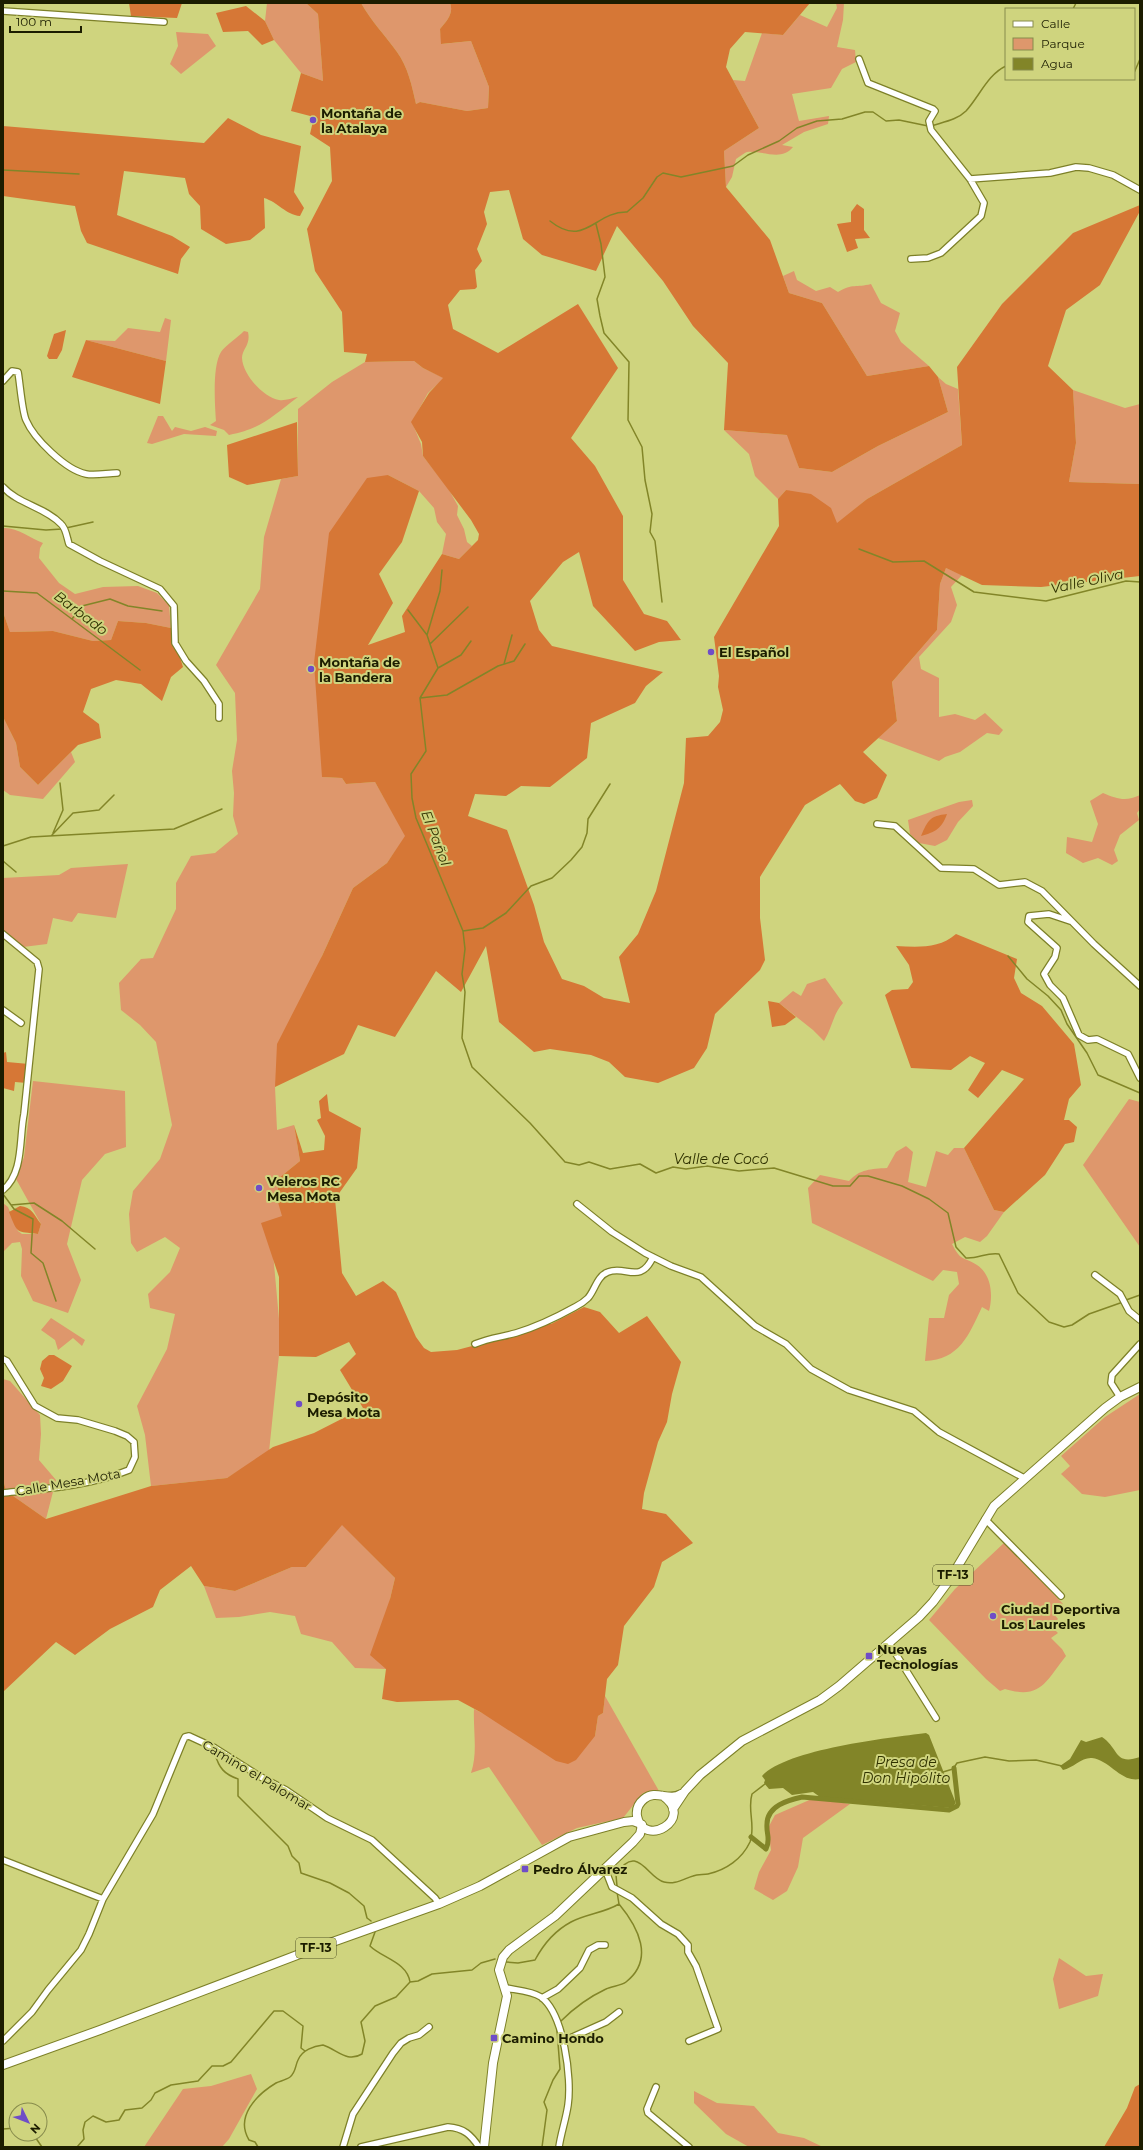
<svg xmlns="http://www.w3.org/2000/svg" width="1143" height="2150" viewBox="0 0 1143 2150" font-family="Montserrat,sans-serif">
<style>
.green{fill:#de976c}
.forest{fill:#d67736}
.water{fill:#828528}
.lines{fill:none;stroke-linecap:round;stroke-linejoin:round}
.stream{stroke:#828528;stroke-width:1.5}
.canal{stroke:#828528;stroke-width:5}
.street-casing{stroke:#7d8028;stroke-width:8}
.secondary-casing{stroke:#7d8028;stroke-width:10}
.primary-casing{stroke:#7d8028;stroke-width:10}
.street{stroke:#fff;stroke-width:5.5}
.secondary{stroke:#fff;stroke-width:8}
.primary{stroke:#fff;stroke-width:8}
.poi-dot{fill:#6f4dc7;stroke:#cfd47e;stroke-width:1.5}
.labels{text-anchor:middle;stroke-width:4;stroke-linejoin:round;paint-order:stroke}
.shield{fill:#cfd47e;stroke:#525426;stroke-width:1}
.shield-label{font-size:12px;font-weight:bold;fill:#1c1d00}
.poi-label{font-size:13px;font-weight:bold;fill:#1c1d00;stroke:#cfd47e;text-anchor:start}
.street-label{font-size:13px;fill:#1c1d00;stroke:#cfd47e}
.water-label{font-size:14px;font-style:italic;fill:#303200;stroke:#cfd47e}
</style>
<rect width="100%" height="100%" fill="#cfd47e"/>
<!-- green -->
<path class="green" d="M267,3H306L318,14L323,81L301,73L274,40L265,21Z
M361,3H450C454,13 447,21 440,29L442,44L471,41L489,87L488,108L467,111L420,102L416,104C412,86 408,67 397,52C385,35 371,21 361,3Z
M836,3H844L843,20L837,47L855,50L856,62L842,69L831,88L792,94L799,121L829,116L828,124L804,132L782,145L793,147C781,162 763,150 747,152C744,153 739,157 736,159L732,177L726,187L724,151L759,128L733,80L745,81L762,33L783,35L800,15L827,27L837,8Z
M176,32L208,34L216,46L181,74L170,64L178,46Z
M794,271L797,280L816,291L830,287L838,292C853,283 856,288 871,284L881,303L900,313L895,331L901,342L929,366L867,376L822,303L789,293L783,276Z
M165,318L171,320L166,361L86,340L115,341L128,328L160,332Z
M244,331L248,332C251,345 242,349 242,358C243,375 263,397 279,400C285,401 292,398 298,397C271,417 263,428 229,435L224,430L210,425L216,421C215,406 212,366 221,352C225,346 238,337 244,331Z
M414,361L423,368L444,378L428,393L412,422L421,444L423,456L448,488L458,506L457,515L464,529L467,542L472,546L459,559L442,554L446,534L437,522L434,508L419,491L388,475L322,777L342,778L346,784L375,782L406,836L387,863L353,888L322,956L275,1087L277,1130L294,1125L300,1161L279,1178L277,1199L283,1216L273,1253L279,1319V1355L269,1452L227,1478L151,1486L145,1435L137,1406L167,1349L175,1314L150,1308L148,1294L170,1272L180,1248L165,1237L137,1252L131,1243L129,1214L133,1191L160,1159L172,1125L156,1042L140,1025L121,1010L119,983L141,959L153,958L176,909V883L191,856L215,853L238,834L233,816L234,793L232,771L237,740L235,693L216,665L260,589L264,537L281,479L298,476V409L332,382L365,362Z
M938,377L946,384L958,389L962,445L867,499L837,524L786,490L778,499L755,476L749,454L724,430L788,435L799,468L832,472L878,446L948,412Z
M1073,390L1125,408L1140,404V484L1069,482L1076,443Z
M158,416H163L172,431L175,427L191,431L205,427L217,431L216,436L184,434L152,444L147,443Z
M3,528C17,527 30,538 43,543L40,548L39,558L59,583L75,594L103,587L138,586L157,593L169,605L171,628L146,623L118,621L111,640L93,641L53,631L10,632L3,612Z
M946,568L962,575L951,587L957,605L951,622L919,657L921,669L939,678V717L955,714L975,720L985,713L1003,730L999,735L987,733L960,752L945,757L939,761L878,738L897,721L892,682L937,630L940,584Z
M3,717L16,743L20,767L38,785L71,752L75,762L43,799L10,795L3,790Z
M1103,793C1117,799 1126,802 1140,795V809L1137,813L1139,820L1120,835L1114,850L1118,861L1112,865L1098,858L1083,863L1066,853L1067,837L1092,842L1098,824L1090,801Z
M972,800L973,806L958,822L947,840L935,846L919,843L910,834L908,820L959,802Z
M128,864L116,918L78,913L72,922L53,918L47,944L23,947L3,931V878L59,875L71,868Z
M825,978L843,1003C833,1014 832,1028 824,1041L813,1030L779,1003L793,991L801,996L807,984Z
M33,1081L125,1091L126,1147L105,1154L82,1180L67,1244L81,1280L68,1313L33,1301L21,1276L22,1249L20,1242L12,1243L3,1252V1203L8,1207L18,1231L22,1234H38L41,1224L16,1179L24,1157Z
M1129,1099L1140,1102V1247L1083,1165Z
M906,1146L913,1152L908,1182L926,1187L936,1151L948,1155L954,1148H964L994,1210L1004,1212L987,1236L980,1242L965,1237L952,1244C961,1262 963,1256 977,1265C992,1275 993,1296 989,1311L982,1307C969,1335 959,1360 925,1361L929,1318H944L949,1295L959,1284L957,1272L943,1270L933,1281L812,1223L808,1188L820,1175L849,1181C860,1169 871,1169 887,1168L896,1152Z
M51,1318L85,1340L82,1346L73,1338L58,1350L55,1340L41,1330Z
M3,1379L10,1381L40,1415L41,1434L39,1460L56,1480L46,1519L6,1491L3,1479Z
M1140,1394V1490L1105,1497L1082,1494L1061,1474L1070,1466L1061,1456L1105,1417Z
M342,1524L395,1578L390,1599L386,1669L355,1668L332,1642L301,1634L295,1616L270,1612L239,1617L216,1618L204,1586L235,1591L292,1567H306Z
M1005,1542L1063,1604L1053,1613L1058,1619L1051,1626L1058,1633L1051,1638L1062,1649L1066,1656C1046,1681 1041,1700 1005,1689L1000,1691L986,1679L929,1620L955,1589Z
M605,1696L659,1791L643,1793L623,1818L577,1828L542,1845L489,1767L471,1773C478,1753 473,1730 474,1709L482,1713L595,1736L598,1716L603,1713Z
M814,1798L850,1804L803,1838L798,1867L787,1891L773,1900L754,1889L759,1872L771,1850L768,1828L775,1815Z
M1059,1958L1086,1976L1103,1974L1098,1996L1059,2009L1053,1979Z
M251,2074L257,2089L229,2139L222,2147H144L183,2089L211,2086Z
M694,2091L717,2103L754,2106L778,2133L804,2138L823,2147H749L726,2134L694,2103Z"/>
<!-- forest -->
<path class="forest" d="M129,3H182L177,18L131,16Z
M306,3H361C371,21 385,35 397,52C408,67 412,86 416,104L420,102L467,111L488,108L489,87L471,41L441,44L440,29C447,21 454,13 450,3H810L783,35L745,32L730,49L726,67L759,128L724,151L726,187L770,240L789,293L822,303L867,376L929,366L938,377L948,412L878,446L832,472L799,468L787,435L724,430L728,363L693,326L663,281L617,226L596,271L542,255L523,239L509,190L490,192L484,212L487,224L477,249L482,261L475,270L477,287L475,289L460,290L448,305L453,329L498,353L578,304L618,368L571,438L595,466L623,516V580L644,614L667,621L681,640L659,642L635,651L593,606L579,552L563,562L530,601L539,630L552,646L663,672L646,686L635,703L591,723L587,758L550,787L521,786L506,796L475,794L468,816L507,830L534,905L544,942L562,979L584,986L604,998L630,1003L619,957L638,934L656,891L684,783L686,738L708,736L720,722L723,710L718,687L719,676L714,637L779,526L778,499L786,490L811,494L831,508L837,523L867,499L962,445L957,367L1002,304L1073,233L1140,205V211L1100,285L1066,310L1048,366L1073,390L1076,443L1069,482L1140,484V576L1041,587L982,585L946,568L940,584L937,630L892,682L897,721L863,752L887,775L877,798L864,804L855,801L840,784L805,805L760,877V918L765,960L760,970L715,1014L707,1048L694,1068L658,1083L625,1077L609,1062L591,1055L550,1049L534,1052L499,1022L486,946L461,992L436,971L395,1037L358,1025L344,1054L275,1087L277,1044L322,956L353,888L387,863L405,836L375,782L346,784L342,778L322,777L314,663L329,533L367,478L388,475L419,491L402,542L379,574L393,603L368,645L405,632L402,616L442,554L459,559L478,540L479,534L471,520L423,456L422,442L411,422L429,393L443,378L423,368L414,361L365,362L367,354L344,352L342,312L315,271L307,229L332,181L330,147L310,134L314,117L291,111L301,73L323,81L318,14Z
M246,6L265,21L274,40L262,45L248,31L223,32L216,13Z
M228,118L261,135L301,146L294,192L304,208L300,216C286,215 278,202 264,198L265,228L250,240L226,244L201,229L200,206L189,194L185,178L124,171L117,215L172,236L190,247L181,259L178,274L87,243L81,231L75,206L3,196V126L204,143Z
M857,204L864,209V230L870,238L855,239L858,248L847,252L837,224L851,222V212Z
M66,330L62,350L57,359H49L47,356L54,334Z
M86,340L166,361L160,404L72,377Z
M297,422L298,476L247,485L229,477L227,445Z
M3,612L10,632L53,631L93,641L111,640L118,621L146,623L171,628L183,667L171,677L162,701L141,684L116,680L91,689L83,712L99,724L101,738L78,745L38,785L20,767L16,743L3,717Z
M947,814C942,828 936,832 921,836C928,820 930,816 947,814Z
M956,934L1017,959L1014,978L1021,993L1042,1006L1074,1044L1081,1085L1069,1099L1064,1120H1069L1077,1127L1074,1142L1065,1144L1045,1175L1004,1212L994,1210L964,1148L1024,1079L1002,1070L978,1098L968,1090L985,1063L970,1056L951,1070L911,1068L885,995L892,990L908,989L913,982L909,965L896,946C917,947 939,949 956,934Z
M768,1001L779,1003L796,1017L785,1025L772,1027Z
M6,1052L7,1062L29,1064L27,1083L15,1082L14,1091L3,1088V1053Z
M327,1094L329,1111L361,1128L357,1168L335,1199L342,1273L356,1296L383,1281L396,1292L416,1337L424,1348L431,1352L457,1350L521,1333L545,1321L551,1324L584,1307L600,1312L619,1333L647,1316L681,1362L672,1394L667,1422L658,1442L644,1493L642,1509L666,1514L693,1543L662,1562L654,1587L624,1626L618,1665L607,1679L603,1713L598,1716L595,1736L576,1760L568,1764L556,1761L482,1713L458,1700L397,1702L382,1699L386,1669L370,1655L390,1599L395,1578L342,1525L306,1567H292L235,1591L204,1586L191,1566L160,1590L153,1607L110,1629L75,1655L56,1642L3,1692V1479L6,1491L46,1519L151,1486L227,1478L273,1447L314,1433L363,1408L340,1370L356,1354L349,1342L316,1357L279,1356V1277L261,1223L282,1216L277,1199L279,1178L300,1161L294,1125L303,1153L324,1150L325,1136L317,1120L321,1118L319,1101Z
M20,1206C32,1207 34,1215 41,1224L38,1234C16,1231 18,1235 9,1212Z
M49,1355H54L72,1366L63,1381L51,1389L41,1386L44,1378L40,1369L42,1361Z
M1140,2084V2147H1104L1127,2108L1135,2087Z"/>
<!-- water -->
<path class="water" d="M926,1733L929,1735L955,1801V1804L951,1808L820,1797L813,1792L792,1795L783,1788L769,1789L764,1783L765,1780L762,1776C787,1749 888,1738 926,1733Z
M1102,1737C1119,1748 1114,1766 1140,1757V1779C1121,1783 1110,1760 1092,1758C1082,1757 1073,1768 1063,1770L1060,1766L1070,1759L1081,1740L1086,1742Z"/>
<g class="lines">
<!-- stream -->
<path class="stream" d="M1073,9L1076,3
M1134,73L1140,59
M931,126C943,122 957,120 966,111C979,97 988,74 1006,66
M3,170L79,174
M550,221C585,249 595,211 627,212L643,198L657,177L663,173L681,177L733,166L748,155L779,141L797,128L817,121L842,119L865,112H873L886,121L899,120L928,126
M596,224L601,244L605,277L597,299L600,316L604,333L629,362L628,420L642,447L645,480L652,514L650,532L655,541L662,602
M3,526L46,530L62,529
M66,528L93,522
M859,549L893,562L924,561L974,592L1046,601L1126,581L1140,582
M442,570L440,591L427,635L438,668L420,698L426,751L411,774L412,798L416,818L463,931
M3,591L37,593L140,670
M408,610L427,635
M72,619L82,606L110,599L128,606L162,611
M430,644L468,607
M504,664L512,635
M438,668L461,655L471,641
M420,698L447,695L498,666L514,661L525,644
M610,784L588,819L587,833L582,847L571,860L552,878L531,886L506,913L483,928L463,931L465,949L462,974L465,992L462,1038L472,1067L530,1123L565,1162L579,1165L589,1162L610,1169L640,1164L656,1173L673,1167L686,1169L707,1166L739,1171L774,1168L833,1186H850L859,1176H868L902,1186L929,1199L948,1213L956,1247L966,1258C978,1259 987,1252 999,1254L1018,1293L1049,1322L1064,1327L1072,1325L1089,1314L1123,1302
M53,833L63,810L60,783
M52,835L73,813L99,810L114,795
M3,846L31,837L174,829L222,809
M3,861L16,872
M1008,956L1027,979L1048,996L1061,1010L1067,1024L1087,1053L1098,1075L1140,1093
M3,1194L14,1209L33,1219L31,1253L43,1263L56,1301
M11,1205L34,1203L62,1221L95,1249
M1126,1300L1140,1295
M215,1754C219,1768 224,1774 238,1779V1796L288,1846L292,1856L299,1863L301,1873L330,1883L349,1893L364,1906L367,1918L371,1921
M943,1772L953,1769L957,1763L985,1757L1009,1761L1036,1760L1062,1766
M617,1886L616,1875C637,1841 648,1879 664,1882C675,1885 683,1879 693,1876C698,1874 703,1875 708,1874C726,1870 742,1859 750,1842C756,1826 747,1810 752,1794L765,1784
M617,1892L619,1904
M375,1932L370,1946C382,1958 407,1962 410,1982
M506,1962L518,1963L535,1960C543,1945 556,1930 571,1922C586,1914 604,1913 619,1904
M561,2021C574,2008 589,1997 606,1989C612,1986 621,1986 626,1982C655,1959 638,1927 619,1904
M3,2129L16,2128
M33,2134L42,2147
M77,2147L84,2139L83,2130L85,2122L93,2116L106,2122L119,2120L125,2110L142,2108L151,2100L155,2093L171,2085L198,2081L212,2066H223L231,2062L274,2011H283L303,2026L301,2048L305,2051
M258,2147L255,2142L249,2140C235,2117 256,2095 276,2083C280,2081 286,2080 290,2077C296,2072 295,2066 298,2060C302,2050 314,2046 323,2045C338,2050 347,2063 362,2054L365,2041L361,2022L375,2006L396,1997L410,1982L418,1981L432,1974L472,1970L481,1963L495,1959
M542,2147L547,2110L544,2102L553,2080L560,2069L557,2030"/>
<!-- canal -->
<path class="canal" d="M751,1837L766,1849C771,1839 766,1834 767,1824C767,1806 788,1800 802,1797L949,1810L957,1806L958,1804L954,1768"/>
<defs>
<path id="street" d="M3,11L164,22
M859,59L868,83L933,109L935,111L929,121L931,130L970,179L984,203L981,216L941,253L928,258L911,259
M970,179L1050,173L1076,167L1089,168L1113,175L1140,190
M3,381L12,371L18,372C20,383 22,411 26,420C34,439 66,470 86,474C95,476 108,473 117,473
M3,487C18,504 45,507 61,524C66,528 67,538 69,544L100,561L160,589L174,606L175,643L186,661L204,681L219,704V718
M877,824L895,826L941,868L974,869L999,885L1025,882L1042,891L1094,944L1140,986
M1070,921L1049,914L1029,916L1028,922L1057,948L1055,957L1044,974L1050,985L1063,998L1079,1035L1088,1040L1097,1039L1128,1054L1140,1078
M3,934L37,962L39,969L24,1114C19,1138 24,1173 3,1190
M3,1010L21,1023
M577,1204L612,1232L645,1253L671,1266L701,1277L755,1326L786,1344L811,1369L849,1390L914,1411L939,1432L1024,1478
M1095,1275L1120,1294L1129,1311L1140,1320
M475,1344C489,1338 502,1337 516,1333C536,1327 557,1317 575,1307C579,1305 584,1302 588,1298C595,1290 597,1276 608,1272C626,1265 640,1285 653,1257
M3,1359L7,1361L35,1406L57,1418L78,1420L115,1431L127,1436L134,1442L135,1457L129,1470C90,1486 44,1489 3,1493
M1120,1397L1111,1383L1112,1375L1140,1344
M985,1519L1061,1596
M889,1643L936,1718
M3,1860L103,1899
M605,1869L612,1887L632,1898L661,1924L678,1934L688,1945V1952L696,1966L718,2029L689,2041
M506,1988C516,1990 532,1991 541,1997C564,2014 572,2079 568,2105C566,2119 561,2133 559,2147
M542,1998L558,1989L580,1968L589,1950L598,1945H605
M563,2039H568L606,2022L619,2012
M3,2041L32,2012L48,1990L81,1950L89,1934L103,1899L153,1814L183,1741L185,1737L189,1736L215,1748L259,1776L286,1790L327,1818L372,1840L435,1898L439,1904
M656,2087L647,2109L648,2113L689,2147
M343,2147L353,2114L393,2053L401,2043L409,2038L419,2035L429,2027
M361,2147L448,2127C464,2128 471,2135 479,2147"/>
<path id="secondary" d="M484,2147L493,2063L507,1996L499,1970L503,1957L509,1950L555,1916L633,1842L640,1834L642,1825"/>
<path id="primary" d="M663,1796C696,1819 643,1849 637,1816C636,1809 639,1803 644,1799C656,1789 669,1802 681,1794
M673,1809L685,1791L700,1775L742,1741L820,1700L839,1686L919,1617L933,1602L950,1579L994,1506L1105,1408L1120,1397L1140,1387
M3,2065L100,2030L313,1949L439,1904L480,1886L569,1837L624,1822L633,1821L641,1824"/>
</defs>
<!-- street casing -->
<use href="#street" class="street-casing"/>
<!-- secondary casing -->
<use href="#secondary" class="secondary-casing"/>
<!-- primary casing -->
<use href="#primary" class="primary-casing"/>
<!-- street -->
<use href="#street" class="street"/>
<!-- secondary -->
<use href="#secondary" class="secondary"/>
<!-- primary -->
<use href="#primary" class="primary"/>
</g>
<!-- markers -->
<g class="poi-dot">
<circle cx="313" cy="120" r="4"/>
<circle cx="711" cy="652" r="4"/>
<circle cx="311" cy="669" r="4"/>
<circle cx="259" cy="1188" r="4"/>
<circle cx="299" cy="1404" r="4"/>
<circle cx="993" cy="1616" r="4"/>
<rect x="865" y="1652" width="8" height="8" rx="2"/>
<rect x="521" y="1865" width="8" height="8" rx="2"/>
<rect x="490" y="2034" width="8" height="8" rx="2"/>
</g>
<g class="labels">
<!-- shield labels -->
<g class="shield">
<rect x="933" y="1565" width="40" height="20" rx="3"/>
<rect x="296" y="1938" width="40" height="20" rx="3"/>
</g>
<g class="shield-label">
<text x="953" y="1579">TF-13</text>
<text x="316" y="1952">TF-13</text>
</g>
<!-- poi labels -->
<g class="poi-label">
<text x="321" y="118">Montaña de<tspan x="321" dy="15">la Atalaya</tspan></text>
<text x="719" y="657">El Español</text>
<text x="319" y="667">Montaña de<tspan x="319" dy="15">la Bandera</tspan></text>
<text x="267" y="1186">Veleros RC<tspan x="267" dy="15">Mesa Mota</tspan></text>
<text x="307" y="1402">Depósito<tspan x="307" dy="15">Mesa Mota</tspan></text>
<text x="1001" y="1614">Ciudad Deportiva<tspan x="1001" dy="15">Los Laureles</tspan></text>
<text x="877" y="1654">Nuevas<tspan x="877" dy="15">Tecnologías</tspan></text>
<text x="533" y="1874">Pedro Álvarez</text>
<text x="502" y="2043">Camino Hondo</text>
</g>
<!-- street labels -->
<g class="street-label">
<text transform="translate(68 1482) rotate(-10)" y="5">Calle Mesa Mota</text>
<text transform="translate(257 1775) rotate(31)" y="5">Camino el Palomar</text>
</g>
<!-- water labels -->
<g class="water-label">
<text transform="translate(1087 581) rotate(-12)" y="5">Valle Oliva</text>
<text transform="translate(81 613) rotate(37)" y="5">Barbado</text>
<text transform="translate(436 838) rotate(69)" y="5">El Pañol</text>
<text x="721" y="1164">Valle de Cocó</text>
<text x="906" y="1767">Presa de<tspan x="906" dy="16">Don Hipólito</tspan></text>
</g>
</g>
<!-- border -->
<rect width="1143" height="2150" fill="none" stroke="#1c1d00" stroke-width="8"/>
<!-- legend -->
<rect x="1005" y="8" width="130" height="72" fill="#cfd47e" stroke="#878b4c"/>
<rect x="1013" y="21" width="20" height="6" fill="#ffffff" stroke="#878b4c"/>
<text x="1041" y="28" font-size="12" fill="#1c1d00">Calle</text>
<rect x="1013" y="38" width="20" height="12" fill="#de976c" stroke="#878b4c"/>
<text x="1041" y="48" font-size="12" fill="#1c1d00">Parque</text>
<rect x="1013" y="58" width="20" height="12" fill="#828528" stroke="#878b4c"/>
<text x="1041" y="68" font-size="12" fill="#1c1d00">Agua</text>
<!-- north arrow -->
<g transform="translate(28 2122) rotate(133)"><circle r="19" fill="#cfd47e" stroke="#878b4c"/>
<path d="M0-3L7 15L0 10L-7 15Z" fill="#6f4dc7"/>
<text y="-6" font-size="11" font-weight="bold" text-anchor="middle" fill="#1c1d00">N</text>
</g>
<!-- scale -->
<path d="M10 26v6h71v-6" fill="none" stroke="#1c1d00" stroke-width="2"/>
<text x="16" y="26" font-size="12" fill="#1c1d00" stroke="#cfd47e" stroke-width="3" paint-order="stroke">100 m</text>
</svg>
